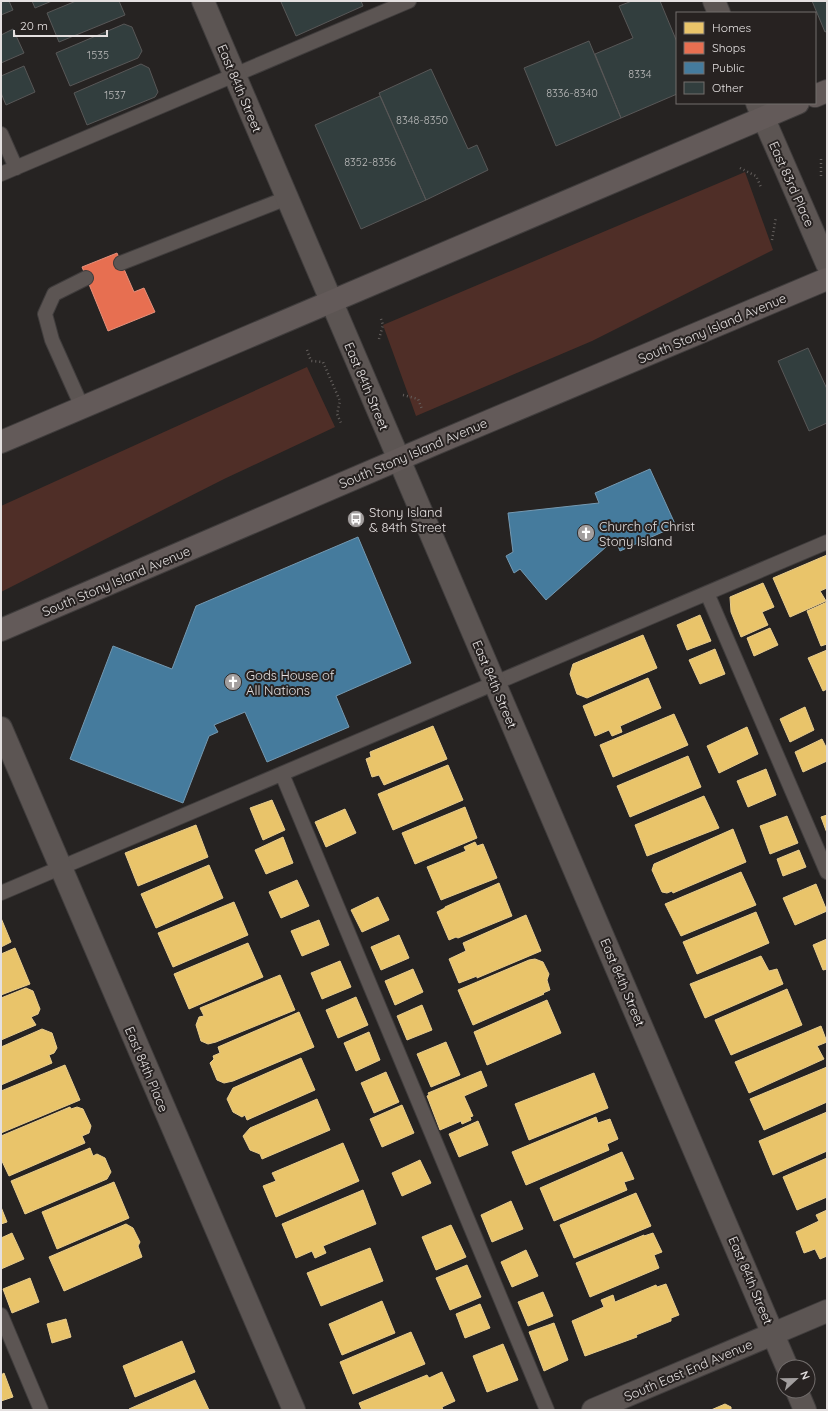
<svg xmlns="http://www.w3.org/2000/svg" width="828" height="1411" viewBox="0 0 828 1411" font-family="Quicksand,sans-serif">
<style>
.green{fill:#4f2e27}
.homes{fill:#e9c46a;stroke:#e8cc8d}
.shops{fill:#e76f51;stroke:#e6917c}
.public{fill:#457b9d;stroke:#7599b1}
.building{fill:#323e3e;stroke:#585757}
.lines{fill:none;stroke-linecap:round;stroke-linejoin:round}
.lane-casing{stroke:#403d3d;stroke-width:16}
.street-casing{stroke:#403d3d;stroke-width:24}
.highway-casing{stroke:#403d3d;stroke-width:24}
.path{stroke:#65605e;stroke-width:2.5;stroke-dasharray:1 3;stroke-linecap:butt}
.lane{stroke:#5c5553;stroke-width:14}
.street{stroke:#5c5553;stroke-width:22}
.highway{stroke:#635a59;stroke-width:22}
.labels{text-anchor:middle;stroke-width:4;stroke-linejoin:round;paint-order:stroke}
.number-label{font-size:11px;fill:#b8b8b8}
.street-label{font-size:13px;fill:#e4e0e0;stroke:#272221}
.poi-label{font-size:13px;fill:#e4e0e0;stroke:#272221;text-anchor:start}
</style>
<rect width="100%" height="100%" fill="#262322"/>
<!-- green -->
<path class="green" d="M745,172L773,250L592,341L416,416L383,325Z
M307,367L335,427L224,479L1,592V506Z"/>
<!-- homes -->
<path class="homes" d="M827,555V588L820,591L826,601L790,617L773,578Z
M763,583L774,607L762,612L768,625L741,637L731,612L730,597Z
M827,602V644L821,646L807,611Z
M700,615L711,641L687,650L677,625Z
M770,628L778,645L754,656L747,638Z
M643,635L657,668L587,698L577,694L570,674L573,664Z
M715,649L725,674L700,684L689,660Z
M827,650V689L823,691L808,658Z
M648,678L661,708L620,726L622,732L612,736L609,730L595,736L583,706Z
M805,707L814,730L790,742L780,719Z
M674,714L688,745L613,777L600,745Z
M433,726L447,759L384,785L379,775L372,777L366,759L371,757L370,752Z
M747,727L758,754L719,773L707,746Z
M822,739L827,749V761L803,772L795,752Z
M688,756L701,787L630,817L617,786Z
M448,765L463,800L393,830L378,794Z
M766,769L776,795L748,807L737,781Z
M704,796L719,828L647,856L635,825Z
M272,800L285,830L263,840L250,808Z
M465,807L477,838L415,864L402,833Z
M345,809L356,833L326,847L315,822Z
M827,815V833L821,817Z
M787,816L798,843L770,854L760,826Z
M196,825L208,857L138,886L125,853Z
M733,829L746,862L673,893L672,891L667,893L662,892L652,870L654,864Z
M283,837L293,863L266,874L255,850Z
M475,842L477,846L483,844L497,878L441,900L427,867L466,851L464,847Z
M799,850L806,867L783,876L777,859Z
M209,865L223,898L156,928L141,894Z
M741,872L756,905L681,936L665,904Z
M297,880L309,906L281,918L269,892Z
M499,883L512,916L458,938L456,937L449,940L437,912L445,908V907Z
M816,884L827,911L795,925L783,898Z
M378,897L389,920L362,932L351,910Z
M234,902L248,935L173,967L158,933Z
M756,912L769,943L697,974L683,942Z
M526,915L541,951L477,978V976L459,983L449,959L466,951L463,943Z
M1,918L11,942L1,947Z
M319,920L329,945L302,956L291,931Z
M399,935L409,958L381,970L371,947Z
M827,939V969L823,970L813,945Z
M248,943L263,977L189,1009L174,974Z
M15,948L30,984L1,995V954Z
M761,956L769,971L777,969L783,984L705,1018L690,984Z
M535,959L543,962L549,974L547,980L550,990L543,993L544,994L473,1025L458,990L529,960Z
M340,961L351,987L322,999L311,973Z
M413,969L423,992L395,1005L385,981Z
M280,975L295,1010L216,1042L208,1044L201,1041L196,1025L199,1017L204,1016L200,1008Z
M26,988L33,991L40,1009L38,1014L31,1017L36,1025L1,1040V998Z
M787,989L802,1025L731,1055L715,1020Z
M356,997L368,1025L338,1038L326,1010Z
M547,1000L561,1033L487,1065L474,1032Z
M422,1005L432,1030L407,1040L397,1016Z
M299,1012L314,1047L233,1081L224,1083L217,1080L210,1063L214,1059L213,1056L220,1053L218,1047Z
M821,1026L827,1042L817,1046L824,1059L749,1093L735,1062Z
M42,1029L52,1033L57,1048L54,1053L49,1055L52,1063L1,1085V1047Z
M369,1032L380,1060L356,1071L344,1043Z
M446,1042L460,1075L431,1087L417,1054Z
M301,1058L315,1090L247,1120L245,1115L242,1117L233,1112L227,1099L233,1088Z
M65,1065L80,1100L1,1133V1091Z
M827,1067V1102L764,1130L750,1099Z
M481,1071L487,1086L464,1096L473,1116L470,1117L471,1120L462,1124L461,1121L440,1130L427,1096L429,1095L428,1093Z
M386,1072L399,1102L374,1113L361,1083Z
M594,1073L608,1108L529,1140L515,1104Z
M317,1099L330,1130L262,1159L260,1154L250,1150L243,1136L250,1128Z
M402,1105L414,1133L382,1147L370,1119Z
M70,1107L71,1109L77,1107L83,1109L91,1126L89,1133L82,1136L85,1143L9,1176L1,1159V1136Z
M827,1112V1151L773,1175L759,1141Z
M596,1117L598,1123L610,1119L618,1139L607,1144L609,1150L526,1185L512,1152Z
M478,1121L488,1145L459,1157L449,1134Z
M343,1143L359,1181L276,1217L263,1186L276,1181L272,1173Z
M90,1148L93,1156L97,1154L105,1158L111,1172L107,1179L25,1214L11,1181Z
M622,1152L634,1179L624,1182L627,1190L554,1221L540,1188Z
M827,1158V1197L797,1210L783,1177Z
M420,1160L431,1183L402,1196L392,1173Z
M114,1182L129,1218L57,1249L42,1212Z
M363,1190L376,1224L323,1246L326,1253L315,1258L312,1251L296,1258L282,1224Z
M636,1193L651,1226L574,1258L560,1225Z
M511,1201L523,1229L492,1242L481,1215Z
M1,1207L7,1222L1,1224Z
M827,1210V1256L820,1259L815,1249L804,1253L796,1232L819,1221L816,1215Z
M126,1224L133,1228L140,1242L138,1246L142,1257L64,1291L49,1257Z
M451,1225L466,1257L436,1270L422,1237Z
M12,1233L24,1259L1,1269V1238Z
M653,1233L662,1252L654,1255L659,1268L590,1297L576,1263L644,1235V1236Z
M370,1248L383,1281L321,1306L307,1273Z
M526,1250L538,1276L512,1287L501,1262Z
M467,1265L481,1297L450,1310L436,1278Z
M30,1278L39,1302L12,1313L3,1289Z
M666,1284L679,1315L671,1318V1321L636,1335L637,1337L585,1356L572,1321L604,1307L601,1300L613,1295L615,1302L656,1285L657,1287Z
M543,1292L553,1316L528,1326L518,1302Z
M382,1301L395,1333L342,1355L329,1324Z
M480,1304L490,1328L465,1338L456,1314Z
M66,1319L71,1337L52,1343L47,1324Z
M554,1323L568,1360L544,1371L529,1332Z
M411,1332L425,1364L353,1394L340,1362Z
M182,1341L195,1372L135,1397L123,1366Z
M503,1344L518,1380L487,1392L473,1356Z
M442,1372L455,1401L442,1407L443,1410H362L359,1403L427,1375L429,1378Z
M4,1373L13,1397L1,1401V1375Z
M195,1380L209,1410H130L129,1409Z
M725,1404L731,1407V1410H711Z"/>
<!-- shops -->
<path class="shops" d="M117,253L134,292L144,288L155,312L108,331L82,267Z"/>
<!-- public -->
<path class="public" d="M650,469L676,526L620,551L615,539L546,600L520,569L514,573L506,556L513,552L508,513L599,503L595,493Z
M358,537L411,663L336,696L349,727L267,762L245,712L214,725L218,732L209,736L183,803L70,759L113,646L172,669L196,606Z"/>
<!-- building -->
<path class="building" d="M1,1H9L13,10L1,15Z
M32,1H52L35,8Z
M76,1H119L125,15L59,42L47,13Z
M284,1H361L363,6L296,36L281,2Z
M632,1H660L677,42V94L621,118L595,54L633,38L619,6Z
M812,1H827V31L825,32Z
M124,24L132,27L142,51L138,58L70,86L56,53Z
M13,29L24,53L1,63V35Z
M589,41L621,118L556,146L524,68Z
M141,64L149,68L158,92L155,97L87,125L74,93Z
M24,66L35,92L6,105L1,93V76Z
M431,69L468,149L477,145L488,170L426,200L379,93Z
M380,96L426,200L361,229L315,125Z
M808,348L827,389V423L809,431L778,361Z"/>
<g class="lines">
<defs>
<path id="lane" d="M1,134L16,168
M1,174L409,1
M121,263L287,198
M82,407L52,340L45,314L54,294L86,278
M707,593L827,872
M282,774L547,1410
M1,893L827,542
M1,1315L41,1410"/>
<path id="street" d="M203,1L787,1367
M714,1L719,13
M757,103L827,264
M1,728L294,1410
M797,1391L805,1410
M593,1410L827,1311"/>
<path id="highway" d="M815,96L827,91
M1,442L798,103
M1,630L437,443L827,279"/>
</defs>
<!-- lane casing -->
<use href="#lane" class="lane-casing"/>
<!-- street casing -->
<use href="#street" class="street-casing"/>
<!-- highway casing -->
<use href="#highway" class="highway-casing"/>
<!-- path -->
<path class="path" d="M740,168L756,176L761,187
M821,176V157
M772,240L776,217
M379,339L383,325L381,319
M307,350L311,361L323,362L340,401L337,414L341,423
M403,395L418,399L422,409"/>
<!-- lane -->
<use href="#lane" class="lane"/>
<!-- street -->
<use href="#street" class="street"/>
<!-- highway -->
<use href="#highway" class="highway"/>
</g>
<!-- icons -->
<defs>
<symbol id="bus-disc" viewBox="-11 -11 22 22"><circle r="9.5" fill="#a29e9e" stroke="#272221"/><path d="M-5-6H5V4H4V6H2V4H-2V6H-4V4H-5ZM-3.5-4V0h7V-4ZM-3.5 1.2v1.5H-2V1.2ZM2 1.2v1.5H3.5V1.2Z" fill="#fff"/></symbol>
<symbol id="church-disc" viewBox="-11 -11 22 22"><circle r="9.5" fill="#a29e9e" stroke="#272221"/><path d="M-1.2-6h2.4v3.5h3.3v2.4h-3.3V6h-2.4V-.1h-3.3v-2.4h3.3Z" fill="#fff"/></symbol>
</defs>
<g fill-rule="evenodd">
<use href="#bus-disc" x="346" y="509" width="20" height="20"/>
<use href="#church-disc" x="576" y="523" width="20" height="20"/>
<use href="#church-disc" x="223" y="672" width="20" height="20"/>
</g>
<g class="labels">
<!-- number labels -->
<g class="number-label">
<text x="98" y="59">1535</text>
<text x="640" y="78">8334</text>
<text x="572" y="97">8336-8340</text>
<text x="115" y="99">1537</text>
<text x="422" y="124">8348-8350</text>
<text x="370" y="166">8352-8356</text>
</g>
<!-- street labels -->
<g class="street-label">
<text transform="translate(240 88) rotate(67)" y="5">East 84th Street</text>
<text transform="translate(792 184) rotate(66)" y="5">East 83rd Place</text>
<text transform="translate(712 328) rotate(-23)" y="5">South Stony Island Avenue</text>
<text transform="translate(367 386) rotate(67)" y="5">East 84th Street</text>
<text transform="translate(413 453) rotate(-23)" y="5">South Stony Island Avenue</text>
<text transform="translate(116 581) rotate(-23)" y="5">South Stony Island Avenue</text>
<text transform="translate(495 684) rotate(67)" y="5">East 84th Street</text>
<text transform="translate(623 982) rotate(67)" y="5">East 84th Street</text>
<text transform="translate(147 1069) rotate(67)" y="5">East 84th Place</text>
<text transform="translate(751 1280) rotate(67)" y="5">East 84th Street</text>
<text transform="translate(688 1370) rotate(-23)" y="5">South East End Avenue</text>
</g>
<!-- poi labels -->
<g class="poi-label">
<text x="369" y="517">Stony Island<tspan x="369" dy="15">&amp; 84th Street</tspan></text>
<text x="599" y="531">Church of Christ<tspan x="599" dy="15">Stony Island</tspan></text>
<text x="246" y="680">Gods House of<tspan x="246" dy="15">All Nations</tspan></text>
</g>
</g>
<!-- border -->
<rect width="828" height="1411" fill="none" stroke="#e4e0e0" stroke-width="4"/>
<!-- legend -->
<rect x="676" y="12" width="140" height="92" fill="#272221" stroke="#736e6d"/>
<rect x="684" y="22" width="20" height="12" fill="#e9c46a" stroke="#736e6d"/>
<text x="712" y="32" font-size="12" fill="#e4e0e0">Homes</text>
<rect x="684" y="42" width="20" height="12" fill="#e76f51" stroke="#736e6d"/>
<text x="712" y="52" font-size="12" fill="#e4e0e0">Shops</text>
<rect x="684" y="62" width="20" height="12" fill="#457b9d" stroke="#736e6d"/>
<text x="712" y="72" font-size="12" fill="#e4e0e0">Public</text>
<rect x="684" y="82" width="20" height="12" fill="#323e3e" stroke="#736e6d"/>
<text x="712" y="92" font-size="12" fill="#e4e0e0">Other</text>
<!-- north arrow -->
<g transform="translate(796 1379) rotate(68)"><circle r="19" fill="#272221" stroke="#736e6d"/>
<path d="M0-3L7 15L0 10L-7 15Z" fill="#a29e9e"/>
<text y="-6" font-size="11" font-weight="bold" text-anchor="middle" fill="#e4e0e0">N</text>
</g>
<!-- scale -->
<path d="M14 30v6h93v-6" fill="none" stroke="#e4e0e0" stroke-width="2"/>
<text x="20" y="30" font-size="12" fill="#e4e0e0" stroke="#272221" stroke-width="3" paint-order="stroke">20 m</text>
</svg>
